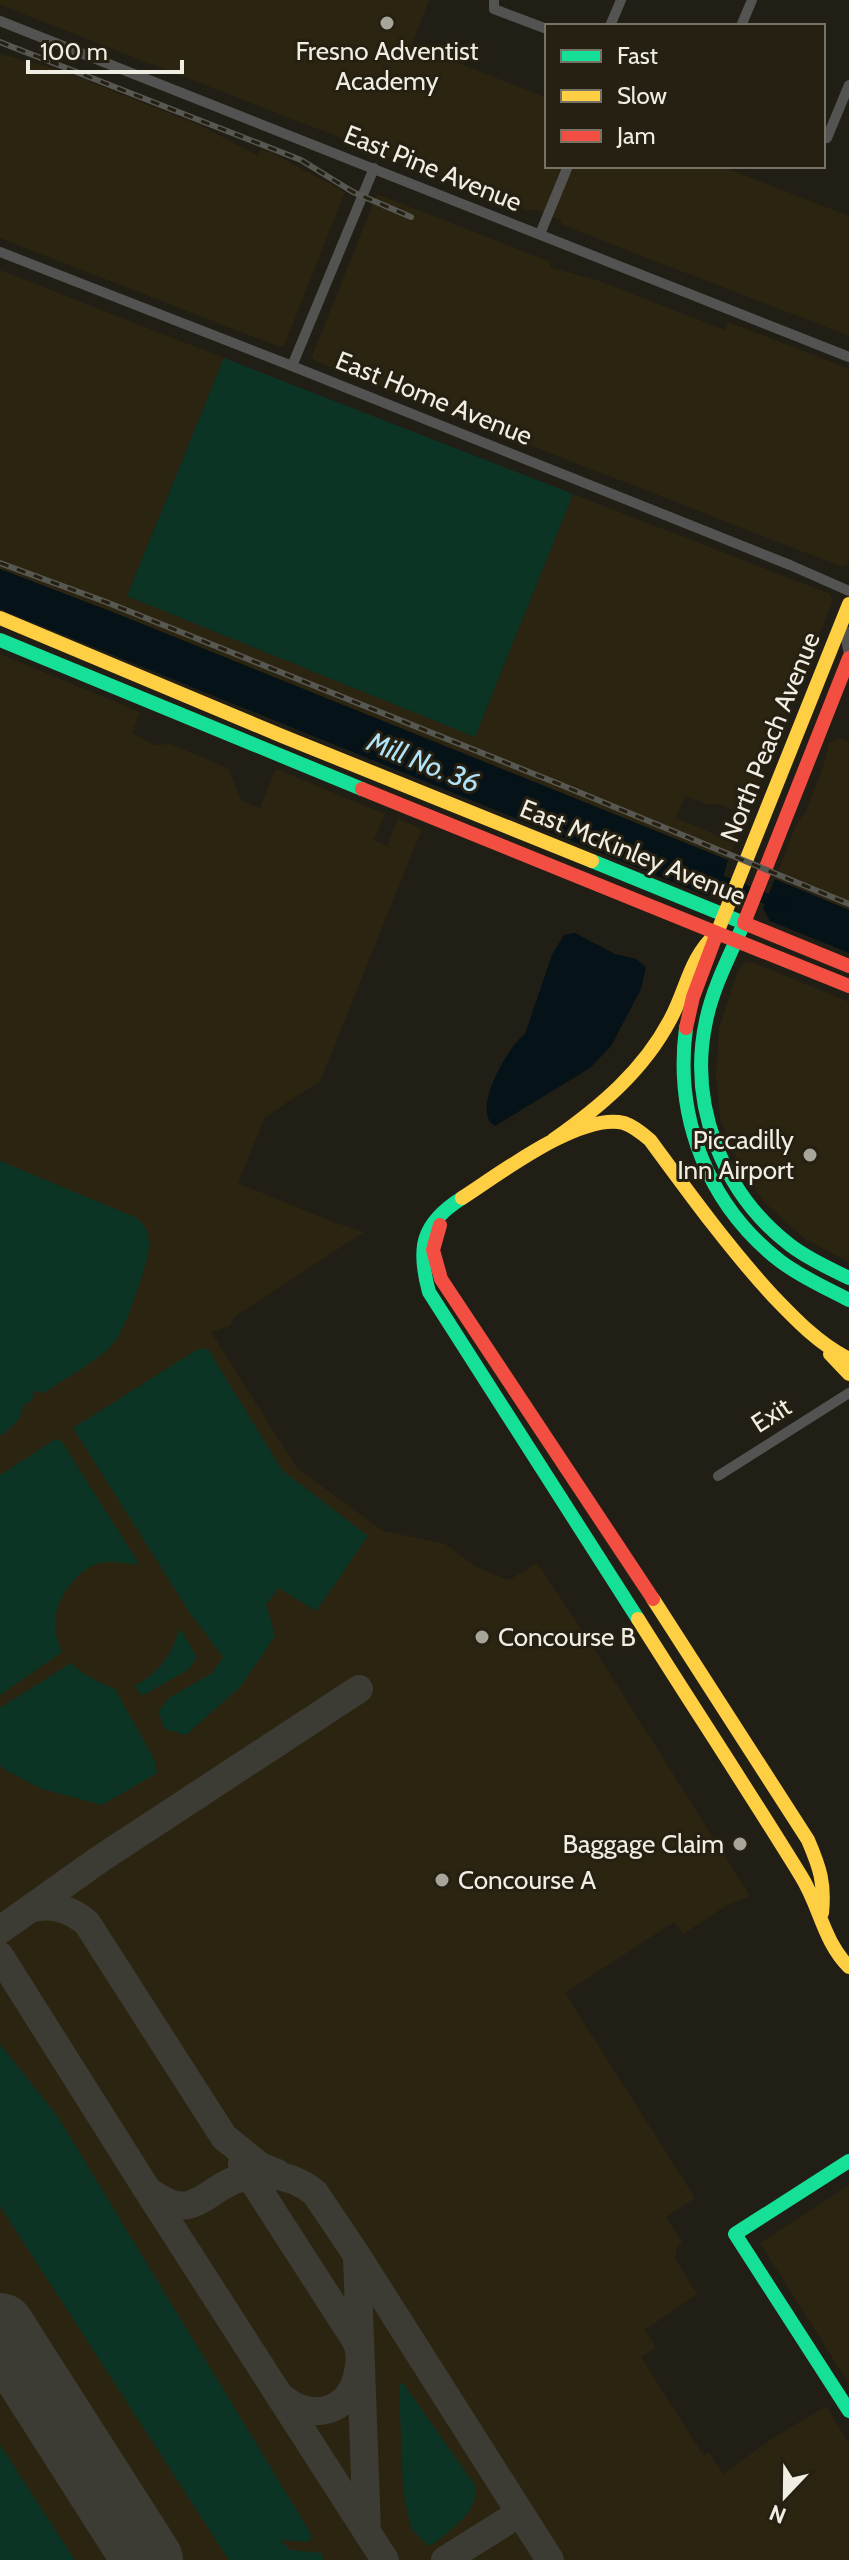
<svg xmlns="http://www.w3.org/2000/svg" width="849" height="2560" viewBox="0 0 849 2560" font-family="Cabin,sans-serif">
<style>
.built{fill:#2b2411}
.green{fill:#0c3425}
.water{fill:#051218}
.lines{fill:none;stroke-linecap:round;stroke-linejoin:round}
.canal{stroke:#051218;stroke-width:11}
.taxiway{stroke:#3c3b34;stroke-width:28}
.runway{stroke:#3c3b34;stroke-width:70}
.street{stroke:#535452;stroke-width:10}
.fast{stroke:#16e098;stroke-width:14}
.slow{stroke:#ffcf43;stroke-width:14}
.jam{stroke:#f24e42;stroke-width:14}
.rail-casing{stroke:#585852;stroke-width:6}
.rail{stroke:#252012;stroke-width:3;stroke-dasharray:9;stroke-linecap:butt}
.poi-dot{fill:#a8a59b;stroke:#252012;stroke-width:3}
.labels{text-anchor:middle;stroke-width:6;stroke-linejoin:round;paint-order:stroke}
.poi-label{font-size:26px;fill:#f0ede3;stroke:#252012;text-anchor:end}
.street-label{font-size:26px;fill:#f0ede3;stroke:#252012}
.water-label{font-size:28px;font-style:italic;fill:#b0e2f8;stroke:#252012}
</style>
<rect width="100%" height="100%" fill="#211e16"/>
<!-- built -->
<path class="built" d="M0,0H429L412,45L547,98V166H721L849,216V336L562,225L560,220L533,209L528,211L0,5Z
M0,54L60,70L202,126L258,156L261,149L276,155L345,192L284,346L280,347L0,238Z
M377,194L551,262L550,267L599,281L725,330L729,322L849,369V559L847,565L842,567L315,361L312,356Z
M0,270L224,358L127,596L475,737L573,494L830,594L833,601L746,815L715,803L709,805L685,796L676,818L735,843L728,860L115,613L0,569Z
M0,654L140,712L132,733L154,745L170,744L228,768L241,800L260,808L276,769L385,814L374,840L387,846L398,819L422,829L320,1081L265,1117L238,1183L333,1222L364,1232L234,1317L230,1326L211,1332L297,1468L383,1531L445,1544L478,1568L509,1580L537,1563L593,1647L750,1896L729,1904L683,1934L674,1922L565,1993L695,2198L666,2217L682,2242L676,2250L675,2259L697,2294L645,2330L656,2347L641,2357L703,2455L709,2453L723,2474L773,2438L826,2406L849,2443V2560H0Z
M837,738L849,742V910L775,879L796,825L807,809L824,764L829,743Z
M752,962L849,1002V1262L805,1239L764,1202L739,1166L725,1132L720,1118L716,1075L719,1029L737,972L745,963Z
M849,2185V2384L760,2243Z"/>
<!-- green -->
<path class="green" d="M224,358L573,494L475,737L127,596Z
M0,1161L137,1218C146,1226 149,1233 149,1245C149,1262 126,1326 116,1340C101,1360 65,1378 44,1393L34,1391L32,1400L23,1405C21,1421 12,1427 0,1436Z
M198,1349H208L282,1470L368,1536L316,1611L279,1588L266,1604L275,1636L241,1686L186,1735L165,1729L158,1712L169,1698L212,1673L223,1657L190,1613L73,1428Z
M56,1439L62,1442L138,1562L136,1565C125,1563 110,1560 99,1563C75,1571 57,1597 55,1621C54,1632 58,1642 62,1652L0,1695V1475Z
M180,1628L197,1657L189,1669L142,1696L134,1686C160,1672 171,1656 180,1628Z
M71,1663C84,1676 99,1682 115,1689L154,1759L157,1773L102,1805L39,1788L2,1768L0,1765V1708Z
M0,2044L58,2117L311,2534L310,2542L280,2540L290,2550L322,2553L323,2560H229L0,2206Z
M399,2383L404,2384L476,2487C477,2514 451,2529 432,2545H427L411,2528L403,2490Z
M0,2445L75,2560H0Z"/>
<!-- water -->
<path class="water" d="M0,569L115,613L728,860L719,892L707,896L0,609Z
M775,879L849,910V953L770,921L763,909Z
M575,933L615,954L636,959L646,967L641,989L611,1046L590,1068L495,1126C470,1112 508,1046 525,1034L552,955L564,935Z"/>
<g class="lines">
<!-- canal -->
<path class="canal" d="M710,876L779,904"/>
<!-- taxiway -->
<path class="taxiway" d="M29,1909C51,1903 69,1908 87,1923L224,2137L260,2166L277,2173
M0,1930L100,1859L359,1689
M0,1956L148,2191L385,2560
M242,2164L356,2341C361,2352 360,2361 358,2372C350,2414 309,2423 279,2395
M148,2191C160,2198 173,2208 188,2205C201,2202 211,2193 221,2187C250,2169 289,2171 315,2193L356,2254L550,2560
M357,2257L367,2531
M445,2560L520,2513"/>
<!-- runway -->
<path class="runway" d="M0,2328L148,2560"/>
<!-- street -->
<path class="street" d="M494,0V9L547,29
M0,21L849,357
M610,26L621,0
M741,26L752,0
M823,136L827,138L849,85
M540,234L568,166
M0,252L292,366L790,565L849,591
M292,366L374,168
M849,632L846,640L849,654
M718,1476L849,1393"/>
<!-- fast -->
<path class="fast" d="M0,640L362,789
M592,861L744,923C730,955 713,987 706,1021C688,1104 722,1193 790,1245C808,1259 829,1268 849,1278
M686,1028C674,1118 708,1205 780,1261C801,1277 826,1288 849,1300
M462,1198C421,1224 417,1248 429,1292L638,1619
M849,2161L735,2234L849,2411"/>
<!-- slow -->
<path class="slow" d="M0,618L282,736L592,861
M553,1140C600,1107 643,1071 670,1020C687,989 689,958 717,933L849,604
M462,1198C498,1175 580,1112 624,1123C633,1126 643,1134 650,1140C689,1193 728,1247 773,1296C796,1320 819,1344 849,1359
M830,1354L849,1374
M653,1599L808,1840C820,1868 825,1883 822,1913
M638,1619C692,1705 748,1790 801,1876C820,1906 823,1941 849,1967"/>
<!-- jam -->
<path class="jam" d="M849,658L744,923L849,966
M362,789L717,933L693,997L686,1028
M717,933L849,986
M440,1225L433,1250L441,1279L653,1599"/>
<defs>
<path id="rail" d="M0,42L301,160L353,192L411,217
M0,563L106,602L559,784L849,904"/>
</defs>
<!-- rail casing -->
<use href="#rail" class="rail-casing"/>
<!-- rail -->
<use href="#rail" class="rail"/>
</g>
<!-- markers -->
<g class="poi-dot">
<circle cx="387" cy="23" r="8"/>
<circle cx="810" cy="1155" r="8"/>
<circle cx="482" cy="1637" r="8"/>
<circle cx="740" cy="1844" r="8"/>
<circle cx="442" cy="1880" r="8"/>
</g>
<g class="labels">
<!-- poi labels -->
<g class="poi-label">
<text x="387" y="60" text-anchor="middle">Fresno Adventist<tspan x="387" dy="30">Academy</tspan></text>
<text x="794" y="1149">Piccadilly<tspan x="794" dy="30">Inn Airport</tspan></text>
<text x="498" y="1646" text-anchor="start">Concourse B</text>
<text x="724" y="1853">Baggage Claim</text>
<text x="458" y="1889" text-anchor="start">Concourse A</text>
</g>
<!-- street labels -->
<g class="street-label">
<text transform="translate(433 168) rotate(22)" y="9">East Pine Avenue</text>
<text transform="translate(434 398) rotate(22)" y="9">East Home Avenue</text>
<text transform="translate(770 737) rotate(-68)" y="9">North Peach Avenue</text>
<text transform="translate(633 852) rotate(22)" y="9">East McKinley Avenue</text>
<text transform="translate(771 1415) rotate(-33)" y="9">Exit</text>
</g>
<!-- water labels -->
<g class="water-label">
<text transform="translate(424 762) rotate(22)" y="10">Mill No. 36</text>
</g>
</g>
<!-- legend -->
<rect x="545" y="24" width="280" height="144" fill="#252012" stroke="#767266" stroke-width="2"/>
<rect x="561" y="50" width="40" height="12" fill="#16e098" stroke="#767266" stroke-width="2"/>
<text x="617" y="64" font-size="24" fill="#f0ede3">Fast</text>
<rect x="561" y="90" width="40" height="12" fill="#ffcf43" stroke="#767266" stroke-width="2"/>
<text x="617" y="104" font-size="24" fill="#f0ede3">Slow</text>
<rect x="561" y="130" width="40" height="12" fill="#f24e42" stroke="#767266" stroke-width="2"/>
<text x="617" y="144" font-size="24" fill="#f0ede3">Jam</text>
<!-- north arrow -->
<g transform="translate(785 2496) rotate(202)" stroke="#252012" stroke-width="6" paint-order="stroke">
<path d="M0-6L14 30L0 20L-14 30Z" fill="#f0ede3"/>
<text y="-12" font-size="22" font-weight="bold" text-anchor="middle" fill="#f0ede3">N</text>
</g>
<!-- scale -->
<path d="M28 60v12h154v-12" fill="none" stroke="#f0ede3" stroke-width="4"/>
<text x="40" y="60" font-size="24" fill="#f0ede3" stroke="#252012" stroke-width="6" paint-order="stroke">100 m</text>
</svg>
